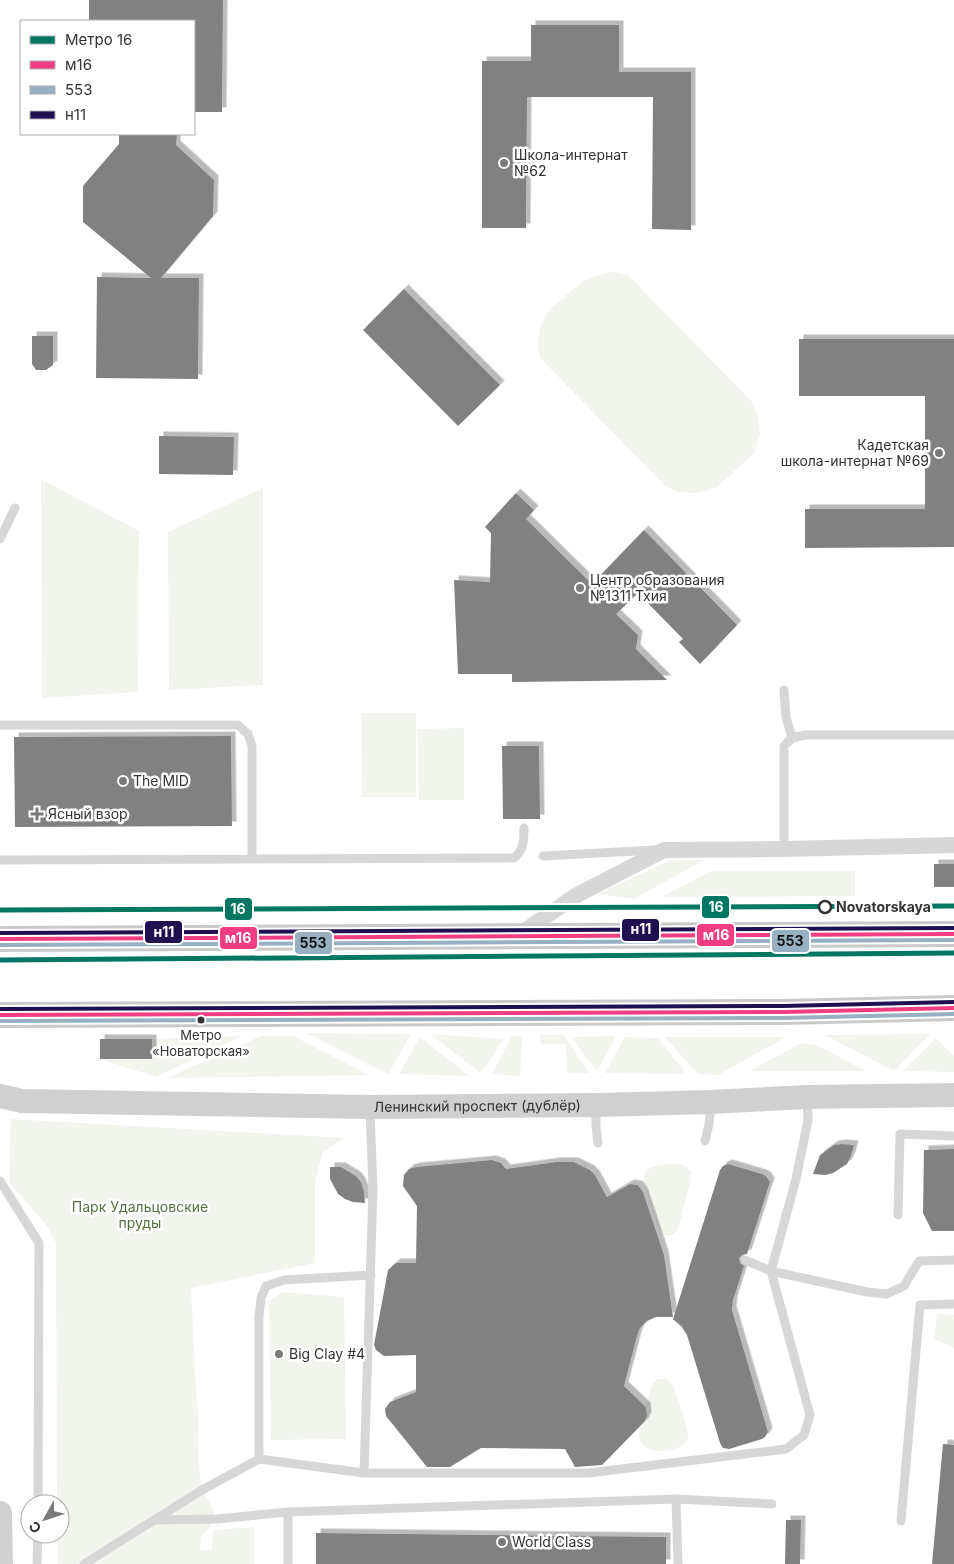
<svg xmlns="http://www.w3.org/2000/svg" width="954" height="1564" viewBox="0 0 954 1564" font-family="Inter,sans-serif">
<style>
.green{fill:#f1f5ed}
.building{fill:#818181;filter:url(#shadow)}
.lines{fill:none;stroke-linecap:round;stroke-linejoin:round}
.lane{stroke:#d7d7d7;stroke-width:9}
.street{stroke:#d7d7d7;stroke-width:16}
.secondary{stroke:#d0d0d0;stroke-width:24}
.primary{stroke:#cacaca;stroke-width:26}
.bus-1-casing{stroke:#fff;stroke-width:8}
.bus-2-casing{stroke:#fff;stroke-width:8}
.bus-3-casing{stroke:#fff;stroke-width:8}
.bus-1{stroke:#f13e82;stroke-width:4}
.bus-2{stroke:#97b0c2;stroke-width:4}
.bus-3{stroke:#1f1051;stroke-width:4}
.metro-1-casing{stroke:#fff;stroke-width:9}
.metro-1{stroke:#007763;stroke-width:5}
.poi-dot{fill:#7a7a7a;stroke:#fff;stroke-width:2}
.stop-dot{fill:#fff;stroke:#333;stroke-width:2.5}
.bus-dot{fill:#333;stroke:#fff;stroke-width:2}
.labels{text-anchor:middle;stroke-width:5;stroke-linejoin:round;paint-order:stroke}
.bus-label{font-size:13px;fill:#333;stroke:#fff}
.poi-label{font-size:14px;fill:#333;stroke:#fff;text-anchor:start}
.stop-label{font-size:14px;font-weight:bold;fill:#333;stroke:#fff;text-anchor:start}
.street-label{font-size:14px;fill:#333;stroke:#fff}
.park-label{font-size:14px;fill:#56703f;stroke:#fff}
.line-badge{stroke:#fff;stroke-width:2}
.badge-label{font-size:14px;text-anchor:middle;font-weight:bold;fill:#fff}
.pale-badge-label{font-size:14px;text-anchor:middle;font-weight:bold;fill:#111}
</style>
<defs>
<filter id="shadow"><feDropShadow dx="4.5" dy="-4.5" stdDeviation="0" flood-color="#0004"/></filter>
</defs>
<rect width="100%" height="100%" fill="#fff"/>
<!-- green -->
<path class="green" d="M615,272L628,275L752,402L758,416L760,434L755,452L716,488L697,493L678,492L664,485L540,358C537,344 538,326 547,313C551,307 559,302 564,297C584,280 589,275 615,272Z
M41,479L139,531L138,692L42,698Z
M263,488V685L169,690L168,532Z
M361,713H416V797H362Z
M464,728V800H419L418,729Z
M704,860L634,899L597,894L669,861Z
M712,871H855V896L661,897Z
M306,1033L411,1034L388,1074Z
M430,1034L504,1039L481,1073Z
M930,1034L894,1071L825,1035Z
M540,1035H564L589,1073H567L566,1044H541Z
M242,1036L156,1077L100,1059H152V1039Z
M261,1036H293L369,1075L167,1078Z
M512,1036L522,1037L520,1076L492,1074Z
M616,1036L597,1071L571,1037Z
M420,1037L469,1076L399,1074Z
M625,1037L658,1038L686,1074L605,1073Z
M665,1037H786L718,1075L698,1074Z
M936,1038L954,1056V1072L903,1071Z
M801,1043L816,1045L866,1071H750Z
M11,1119L344,1138L323,1152L315,1180V1263L191,1288L196,1393L199,1420L198,1441L200,1480L202,1490L211,1505L217,1519L201,1537L200,1551L212,1550L213,1530L254,1527V1564H58L57,1534H60V1504H57L56,1243L48,1227L9,1182Z
M682,1164L691,1171V1179L678,1230L672,1235H665L658,1227L644,1182C642,1162 667,1164 682,1164Z
M283,1292L344,1297L346,1439L271,1440L269,1301Z
M937,1314L954,1315V1348L934,1339Z
M658,1379H666L672,1384C676,1392 689,1429 688,1437C685,1454 636,1459 639,1432L651,1388L652,1384Z"/>
<!-- building -->
<path class="building" d="M89,0H223L222,112H194V21H89Z
M531,25H619V72H691V230L652,229L653,97H527L526,228H482V61H531Z
M119,134H177L176,145L214,180L213,216L161,278H199L198,379L96,378L97,277L151,278L83,222V186L119,144Z
M404,289L500,385L458,426L363,330Z
M32,336H53V365L46,370H36L32,364Z
M799,339H954V547L805,548V509H925V396H799Z
M159,436L234,437L233,475L159,474Z
M516,493L534,510L526,519L592,584L644,530L737,625L700,664L679,642L683,639L638,593L616,614L638,635L636,649L667,680L512,682V674H458L454,580L490,582L491,533L485,527Z
M231,736L232,826L15,827L14,737Z
M502,746H539L540,819H503Z
M934,864H954V887H934Z
M100,1039H152V1059H100Z
M842,1144L854,1145L851,1156L847,1164L833,1173L825,1175L813,1174L820,1155L834,1145Z
M954,1149V1231H932L923,1213L924,1150Z
M492,1160L501,1163L506,1169L556,1162H574L590,1170L595,1175L607,1197L630,1184L638,1185L643,1192L664,1255L673,1317H656L647,1321L640,1328L637,1336L624,1386L646,1407L647,1416L644,1422L602,1465L575,1467L565,1449L481,1448L450,1467H427L386,1416L385,1409L390,1402L416,1392V1355L384,1356L376,1350L374,1345L388,1270L396,1263H416L417,1206L403,1186L404,1175L409,1169L416,1167Z
M728,1164L762,1174L766,1176L770,1182L747,1254L742,1255L739,1258L740,1263L744,1266L733,1300L732,1310L768,1432L765,1437L762,1439L729,1449L723,1448L720,1443L687,1335L682,1327L673,1319L720,1170L723,1166Z
M330,1167H341L356,1176L361,1182L364,1191L365,1203L353,1202L345,1199L338,1194L330,1179Z
M943,1444L954,1445V1564H932Z
M786,1520H801L800,1564H785Z
M316,1533L666,1537V1564H316Z"/>
<g class="lines">
<!-- lane -->
<path class="lane" d="M0,539L15,508
M784,690L786,717L792,738
M0,725H238L248,734L252,746V859
M784,849V746L792,738L805,735H954
M543,856L656,850
M0,860L514,858C524,850 524,841 524,828
M596,1106V1127L598,1143
M705,1141L709,1124L711,1103
M0,1181L39,1243L38,1504
M898,1215L900,1134L954,1136
M745,1260L771,1271L867,1292L887,1294L904,1286L919,1261L954,1260
M259,1459V1317L261,1298L266,1286L284,1280L371,1275
M364,1473L373,1190L370,1108
M676,1499L678,1564
M154,1520L217,1519L288,1512L676,1499L772,1504
M901,1521L920,1305L954,1304
M37,1564L38,1534
M84,1564L202,1490L259,1459L364,1473H588L786,1449L804,1435L810,1415L771,1271L796,1179L808,1120L807,1097
M288,1564V1512"/>
<!-- street -->
<path class="street" d="M517,936L577,895L664,850L784,849L954,845"/>
<!-- secondary -->
<g class="secondary">
<path id="s1" d="M0,1096L22,1101L370,1107L596,1105L711,1102L807,1097L954,1095"/>
<path d="M0,1513L1,1564"/>
</g>
<!-- primary -->
<path class="primary" d="M0,939L954,934
M0,1015L783,1012L954,1008"/>
<defs>
<path id="bus-1" d="M0,939L954,934
M0,1015L783,1012L954,1008"/>
<path id="bus-2" d="M0,945L954,940
M0,1021L783,1018L954,1014"/>
<path id="bus-3" d="M0,933L954,928
M0,1009L783,1006L954,1002"/>
</defs>
<!-- bus-1 casing -->
<use href="#bus-1" class="bus-1-casing"/>
<!-- bus-2 casing -->
<use href="#bus-2" class="bus-2-casing"/>
<!-- bus-3 casing -->
<use href="#bus-3" class="bus-3-casing"/>
<!-- bus-1 -->
<use href="#bus-1" class="bus-1"/>
<!-- bus-2 -->
<use href="#bus-2" class="bus-2"/>
<!-- bus-3 -->
<use href="#bus-3" class="bus-3"/>
<defs>
<path id="metro-1" d="M0,910L954,906
M0,960L954,953"/>
</defs>
<!-- metro-1 casing -->
<use href="#metro-1" class="metro-1-casing"/>
<!-- metro-1 -->
<use href="#metro-1" class="metro-1"/>
</g>
<!-- markers -->
<g class="poi-dot">
<circle cx="504" cy="163" r="5"/>
<circle cx="939" cy="453" r="5"/>
<circle cx="580" cy="588" r="5"/>
<circle cx="123" cy="781" r="5"/>
<path d="M34.5 806.5h5v5h5v5h-5v5h-5v-5h-5v-5h5z"/>
<circle cx="279" cy="1354" r="5"/>
<circle cx="502" cy="1542" r="5"/>
</g>
<circle class="stop-dot" cx="825" cy="907" r="6"/>
<circle class="bus-dot" cx="201" cy="1020" r="4.5"/>
<g class="labels">
<!-- bus labels -->
<g class="bus-label">
<text x="201" y="1040">Метро<tspan x="201" dy="16">«Новаторская»</tspan></text>
</g>
<!-- poi labels -->
<g class="poi-label">
<text x="514" y="160">Школа-интернат<tspan x="514" dy="16">№62</tspan></text>
<text x="929" y="450" text-anchor="end">Кадетская<tspan x="929" dy="16">школа-интернат №69</tspan></text>
<text x="590" y="585">Центр образования<tspan x="590" dy="16">№1311 Тхия</tspan></text>
<text x="133" y="786">The MID</text>
<text x="48" y="819">Ясный взор</text>
<text x="289" y="1359">Big Clay #4</text>
<text x="512" y="1547">World Class</text>
</g>
<!-- stop labels -->
<g class="stop-label">
<text x="836" y="912">Novatorskaya</text>
</g>
<!-- street labels -->
<g class="street-label">
<text dy="5" stroke="none"><textPath href="#s1" startOffset="478">Ленинский проспект (дублёр)</textPath></text>
</g>
<!-- park labels -->
<g class="park-label">
<text x="140" y="1212">Парк Удальцовские<tspan x="140" dy="16">пруды</tspan></text>
</g>
</g>
<g class="line-badge">
<rect x="701" y="895" width="29" height="24" rx="5" fill="#007763"/>
<rect x="224" y="897" width="29" height="24" rx="5" fill="#007763"/>
<rect x="621" y="918" width="39" height="24" rx="5" fill="#1f1051"/>
<rect x="144" y="920" width="39" height="24" rx="5" fill="#1f1051"/>
<rect x="696" y="923" width="39" height="24" rx="5" fill="#f13e82"/>
<rect x="219" y="926" width="39" height="24" rx="5" fill="#f13e82"/>
<rect x="771" y="929" width="39" height="24" rx="5" fill="#97b0c2"/>
<rect x="294" y="931" width="39" height="24" rx="5" fill="#97b0c2"/>
</g>
<g class="badge-label">
<text x="716" y="912">16</text>
<text x="238" y="914">16</text>
<text x="641" y="934">н11</text>
<text x="164" y="937">н11</text>
<text x="716" y="940">м16</text>
<text x="238" y="943">м16</text>
</g>
<g class="pale-badge-label">
<text x="790" y="946">553</text>
<text x="313" y="948">553</text>
</g>
<!-- legend -->
<rect x="20" y="20" width="175" height="115" fill="#ffffff" stroke="#adadad"/>
<rect x="30" y="36" width="25" height="8" fill="#007763" stroke="#adadad"/>
<text x="65" y="45" font-size="15" fill="#333333">Метро 16</text>
<rect x="30" y="61" width="25" height="8" fill="#f13e82" stroke="#adadad"/>
<text x="65" y="70" font-size="15" fill="#333333">м16</text>
<rect x="30" y="86" width="25" height="8" fill="#97b0c2" stroke="#adadad"/>
<text x="65" y="95" font-size="15" fill="#333333">553</text>
<rect x="30" y="111" width="25" height="8" fill="#1f1051" stroke="#adadad"/>
<text x="65" y="120" font-size="15" fill="#333333">н11</text>
<!-- north arrow -->
<g transform="translate(45 1519) rotate(230)"><circle r="24" fill="#ffffff" stroke="#adadad"/>
<path d="M0-4L9 19L0 12L-9 19Z" fill="#7a7a7a"/>
<text y="-8" font-size="14" font-weight="bold" text-anchor="middle" fill="#333333">С</text>
</g>
</svg>
